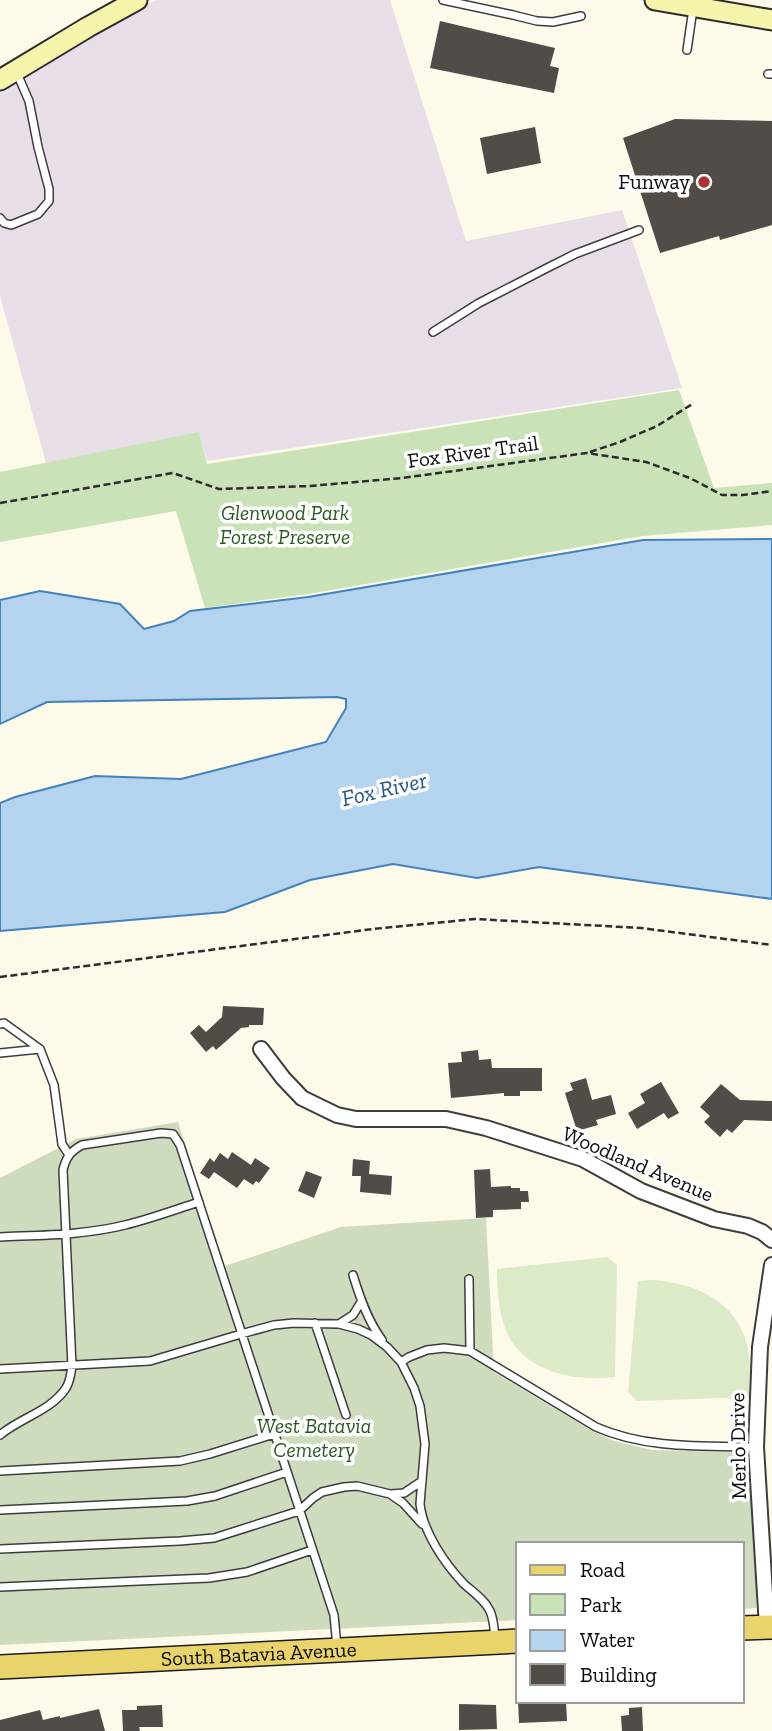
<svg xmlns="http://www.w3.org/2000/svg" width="772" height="1731" viewBox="0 0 772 1731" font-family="'Zilla Slab',serif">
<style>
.industrial{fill:#e8dee8}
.green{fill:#cae2b7}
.cemetery{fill:#cfdbbd}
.pitch{fill:#dceac8}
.water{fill:#b3d3ee;stroke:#4282bd;stroke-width:2}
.building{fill:#514c47}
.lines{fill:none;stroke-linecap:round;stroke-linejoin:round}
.lane-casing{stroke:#3d3d3d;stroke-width:10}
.street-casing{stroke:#3d3d3d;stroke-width:18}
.secondary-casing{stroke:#2c2c2c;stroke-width:23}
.primary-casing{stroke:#1b1b1b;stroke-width:26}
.path{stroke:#2c2c2c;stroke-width:2.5;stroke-dasharray:7 3.5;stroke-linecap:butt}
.lane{stroke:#fff;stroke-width:7}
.street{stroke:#fff;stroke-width:14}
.secondary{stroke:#f6f3aa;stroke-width:19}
.primary{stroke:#e9d46c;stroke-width:23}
.poi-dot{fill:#a93632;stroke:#fff;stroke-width:2.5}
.labels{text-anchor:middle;stroke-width:7;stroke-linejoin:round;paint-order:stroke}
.poi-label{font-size:21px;fill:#0a0a0a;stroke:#fff;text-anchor:end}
.street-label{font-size:21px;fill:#0a0a0a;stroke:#fff}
.park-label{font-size:21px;font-style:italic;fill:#295922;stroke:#fff}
.water-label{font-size:23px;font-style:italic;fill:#22568c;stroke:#fff}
</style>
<rect width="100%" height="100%" fill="#fdfae9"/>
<!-- industrial -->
<path class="industrial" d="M157,0H390L466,241L622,210L682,388L207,461L199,433L46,463L0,296V88L136,8Z"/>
<!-- green -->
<path class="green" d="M679,390L714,488L772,483V525L643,536L308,594L205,608L176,511L0,542V472L199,432L207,464Z"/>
<!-- cemetery -->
<path class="cemetery" d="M178,1122L225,1266L341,1227L486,1218L494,1372L594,1432L614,1441L652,1450L730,1452C739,1455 744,1457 750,1465L757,1569L756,1608L742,1609V1544H518V1620L0,1645V1178L76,1139Z"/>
<!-- pitch -->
<path class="pitch" d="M607,1257L617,1265L615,1377C574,1382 521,1372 505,1328C498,1308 497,1289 497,1269Z
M651,1280C702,1283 747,1307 750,1364C750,1375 749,1386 749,1397L637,1401L628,1392L638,1281Z"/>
<!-- water -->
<path class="water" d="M772,539V899L539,867L477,878L393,864L310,880L225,912L0,931V803L15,797L95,776L181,779L326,742L346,708V699L337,697L47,702L0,724V600L40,591L120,604L144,629L174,621L190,611L308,597L643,540Z"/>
<!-- building -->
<path class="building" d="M440,21L555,48L550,66L559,68L554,93L430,68Z
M675,119L772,121V225L720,240L719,236L660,253L623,138Z
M535,127L541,163L487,174L480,138Z
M223,1006L264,1008L263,1025H249V1027L241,1028L216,1050L213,1046L206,1052L190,1033L199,1025L206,1032L222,1017Z
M478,1050L479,1060L491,1059L492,1068H542V1091H520V1096H504V1093L451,1098L448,1063L462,1062L461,1052Z
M586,1078L592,1100L611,1095L616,1114L596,1120L598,1125L577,1131L565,1093L573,1090L570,1083Z
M661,1082L679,1113L668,1119L664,1113L637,1129L628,1113L645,1103L640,1094Z
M721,1084L740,1100L772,1101V1121L744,1120L732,1133L727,1129L720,1137L704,1122L710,1116L700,1107Z
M232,1152L251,1165L255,1158L270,1168L259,1183L256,1181L253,1185L244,1179L237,1188L214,1172L209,1179L200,1173L210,1158L214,1162L220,1153L228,1159Z
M353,1159L370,1161L369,1174L392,1176L391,1195L360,1192L361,1176H352Z
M490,1169L491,1187L511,1186V1188H520V1191H528L529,1202H521V1209L493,1210V1217L476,1218L474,1170Z
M306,1171L322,1177L314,1198L298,1191Z
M518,1701H566L567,1721L519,1723Z
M459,1704L496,1705L497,1729L459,1730Z
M162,1705L163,1727H139L140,1731H123L122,1710H137V1706Z
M642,1707L643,1731H622L621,1716L629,1715V1708Z
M99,1709L105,1731H0V1720L40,1710L43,1720L60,1716V1718Z"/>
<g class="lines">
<defs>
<path id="lane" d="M443,0L513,15L537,21L553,22L581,16
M687,50L693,9
M768,74H772
M0,218L4,223L11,225L38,214L49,201V189L38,147L29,101L16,71
M433,332L479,303L547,268L575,254L639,230
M0,1024L4,1023L40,1049L54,1085L62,1144L69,1155
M0,1053L40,1049
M0,1237C42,1235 85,1235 125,1225C150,1219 174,1210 199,1202
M353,1275C360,1298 368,1321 382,1340
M469,1279L470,1351
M315,1323L346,1415
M339,1324L353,1315L361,1302
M401,1362L409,1357L427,1350L444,1348L470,1351L596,1427C646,1449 702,1446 756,1447
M0,1369L150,1361L241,1334L274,1325L294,1323L339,1324L358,1329L371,1335L387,1347L401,1362L414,1388L420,1406L425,1444L420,1504C423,1532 445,1564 464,1584C473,1592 485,1600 490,1611C494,1620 494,1629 495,1638
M0,1435C20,1418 51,1411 66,1388C70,1382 71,1373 72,1366L63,1170C66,1157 71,1151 82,1145L161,1133L173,1134L180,1145L334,1615L337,1647
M0,1471L180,1461L210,1454L274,1434
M391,1494L404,1493L422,1481
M0,1510L187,1501L215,1496L287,1472
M0,1549L180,1541L214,1538L299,1511L313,1498L322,1492L344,1487L357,1486L390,1494L403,1503L422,1524
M0,1587L209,1578L247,1572L312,1550"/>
<path id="street" d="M261,1049L283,1078L302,1098L337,1115L356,1119H446L486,1128L583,1159L641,1191L714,1219L748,1226L762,1232L772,1240
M767,1627L756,1447L760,1347L772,1265"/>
<path id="secondary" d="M655,0L772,20
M0,80L88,27L137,0"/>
<g id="primary">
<path d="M742,1628L772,1627"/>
<path id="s1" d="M0,1667L518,1641"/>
</g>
</defs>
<!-- lane casing -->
<use href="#lane" class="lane-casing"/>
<!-- street casing -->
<use href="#street" class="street-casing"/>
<!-- secondary casing -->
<use href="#secondary" class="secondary-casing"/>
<!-- primary casing -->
<use href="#primary" class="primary-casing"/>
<!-- path -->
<path class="path" d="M590,452L620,442L657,426L694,403
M0,503L173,473L219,489L310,486L402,478L587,453L646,462L690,478L722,495H743L772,491
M0,977L373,929L475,919L641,928L772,945"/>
<!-- lane -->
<use href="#lane" class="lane"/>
<!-- street -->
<use href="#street" class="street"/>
<!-- secondary -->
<use href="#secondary" class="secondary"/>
<!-- primary -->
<use href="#primary" class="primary"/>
</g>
<!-- markers -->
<circle class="poi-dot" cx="704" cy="182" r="7"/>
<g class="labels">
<!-- poi labels -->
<g class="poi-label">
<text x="690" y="189">Funway</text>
</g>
<!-- street labels -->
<g class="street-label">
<text transform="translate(473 452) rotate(-8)" y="7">Fox River Trail</text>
<text transform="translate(638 1164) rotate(23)" y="7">Woodland Avenue</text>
<text transform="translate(738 1446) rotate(-91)" y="7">Merlo Drive</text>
<text dy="7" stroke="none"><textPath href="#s1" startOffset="259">South Batavia Avenue</textPath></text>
</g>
<!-- park labels -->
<g class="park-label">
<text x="285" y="520">Glenwood Park<tspan x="285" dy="24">Forest Preserve</tspan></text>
<text x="314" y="1433">West Batavia<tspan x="314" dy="24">Cemetery</tspan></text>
</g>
<!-- water labels -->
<g class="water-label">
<text transform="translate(384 789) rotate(-13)" y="8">Fox River</text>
</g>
</g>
<!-- legend -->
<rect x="516" y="1542" width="228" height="161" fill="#ffffff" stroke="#9d9d9d" stroke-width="2"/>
<rect x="530" y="1565" width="35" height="10" fill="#e9d46c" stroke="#9d9d9d" stroke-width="2"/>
<text x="580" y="1577" font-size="21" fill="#0a0a0a">Road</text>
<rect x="530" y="1594" width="35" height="21" fill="#cae2b7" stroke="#9d9d9d" stroke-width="2"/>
<text x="580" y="1612" font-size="21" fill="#0a0a0a">Park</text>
<rect x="530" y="1630" width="35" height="21" fill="#b3d3ee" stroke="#9d9d9d" stroke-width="2"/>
<text x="580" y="1647" font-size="21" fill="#0a0a0a">Water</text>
<rect x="530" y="1664" width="35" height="21" fill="#514c47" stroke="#9d9d9d" stroke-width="2"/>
<text x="580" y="1682" font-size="21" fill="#0a0a0a">Building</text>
</svg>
